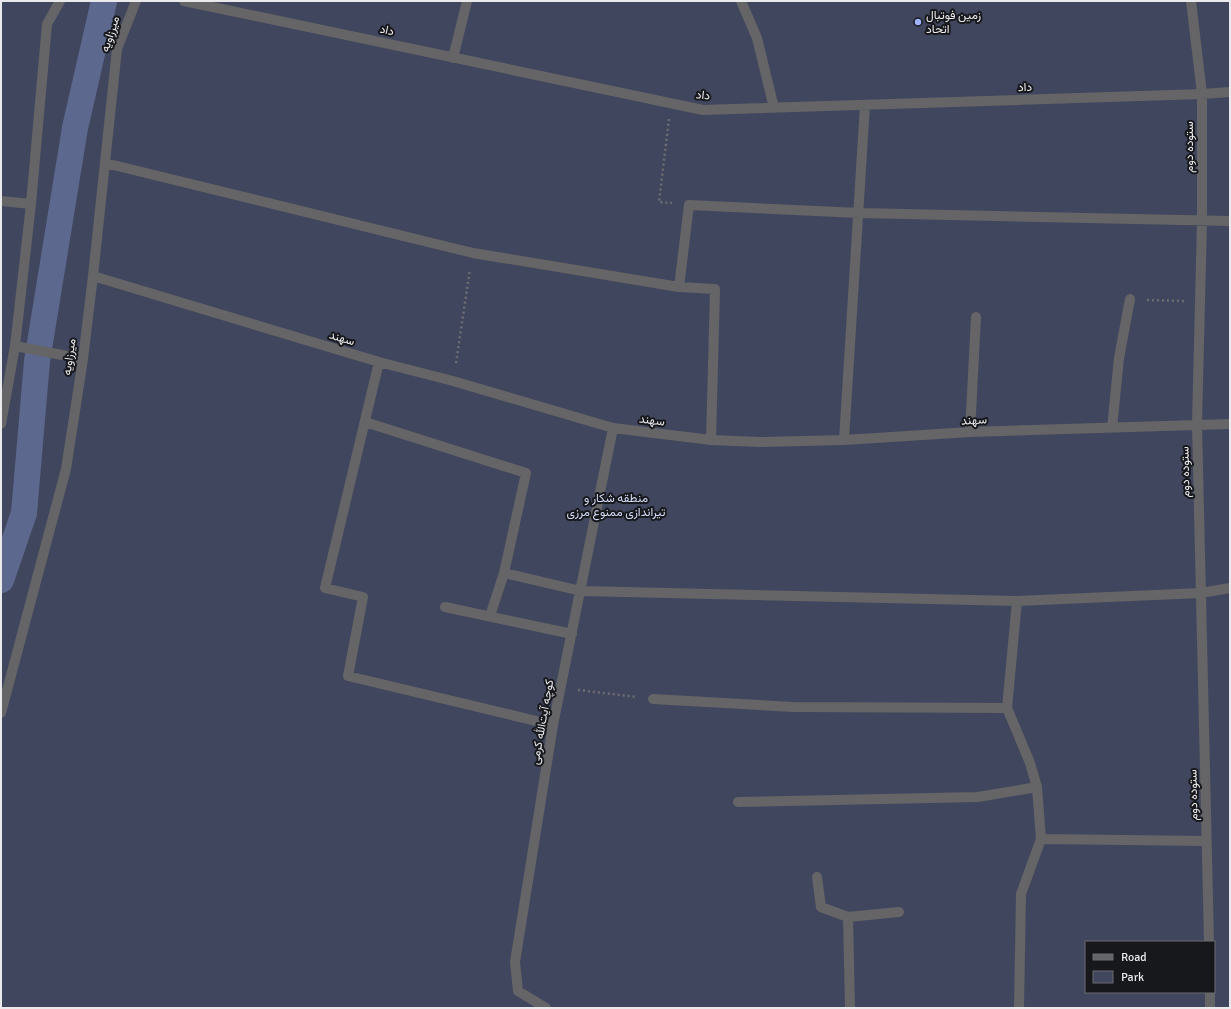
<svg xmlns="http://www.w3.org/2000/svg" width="1231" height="1009" viewBox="0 0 1231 1009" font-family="Signika,Vazirmatn,sans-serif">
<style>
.green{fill:#40465d;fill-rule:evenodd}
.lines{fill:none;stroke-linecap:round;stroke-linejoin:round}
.canal{stroke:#5d688f;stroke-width:26}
.path{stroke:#6d6e71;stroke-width:2.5;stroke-dasharray:2 3;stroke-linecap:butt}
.minor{stroke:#656567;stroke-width:10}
.poi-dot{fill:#a0b3fd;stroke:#17181c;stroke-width:1.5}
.labels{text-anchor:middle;stroke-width:4;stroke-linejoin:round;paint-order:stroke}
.poi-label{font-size:12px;fill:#eaeaed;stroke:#17181c;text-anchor:start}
.street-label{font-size:12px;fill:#eaeaed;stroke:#17181c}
.park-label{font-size:12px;fill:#d4dcf7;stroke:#17181c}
</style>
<rect width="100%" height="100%" fill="#212225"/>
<!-- green -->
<path class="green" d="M1,1H1230V1008H1ZM1086,942H1214V992H1086Z"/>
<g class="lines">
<!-- canal -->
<path class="canal" d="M1,580L24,513L37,361L75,128L104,1"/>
<!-- path -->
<path class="path" d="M669,119L659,202L672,203
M1147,300L1184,301
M456,363L470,269
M578,690L637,697"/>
<!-- minor -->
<path class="minor" d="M184,1L703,110L1202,94L1230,92
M741,1L757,38L774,108
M1191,1L1202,94V221L1197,424L1209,942
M453,58L467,1
M105,163L473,253L679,287L689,205L859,213L1230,221
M1,201L31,204
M93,276L379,362L453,381L613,428L711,440L759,442L844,440L970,432L1230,424
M679,287L715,289L711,440
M15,346L83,359
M379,362L325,588L363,597L348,676L553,725
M365,422L526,473L504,573L581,591L1017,601L1201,593L1230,588
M1,424L15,346L31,204L47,24L60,1
M1112,428L1119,358L1130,299
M970,432L976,317
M844,440L865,105
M1017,601L1007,708L1030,763L1037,787L1041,839L1021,894L1019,1008
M445,607L572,634
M490,616L504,573
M653,699L793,707L1007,708
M1,713L66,469L83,359L93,276L117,49L136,1
M738,802L978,797L1037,787
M1041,839L1207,841
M817,877L821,907L848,917L850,1008
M848,917L899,912
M1210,992V1008
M546,1008L518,991L515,962L553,725L613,428"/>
</g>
<!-- markers -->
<circle class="poi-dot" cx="918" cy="22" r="4"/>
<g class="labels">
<!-- poi labels -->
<g class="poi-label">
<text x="926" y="19">زمین فوتبال<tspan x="926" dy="14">اتحاد</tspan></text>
</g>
<!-- street labels -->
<g class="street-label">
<text transform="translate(387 30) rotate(12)" y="4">داد</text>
<text transform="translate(110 34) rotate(-72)" y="4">میرزاویه</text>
<text transform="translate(1025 87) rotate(-2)" y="4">داد</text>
<text transform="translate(703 95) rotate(6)" y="4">داد</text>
<text transform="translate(1189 147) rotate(-90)" y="4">ستوده دوم</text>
<text transform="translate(342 338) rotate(17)" y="4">سهند</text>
<text transform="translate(69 357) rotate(-82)" y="4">میرزاویه</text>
<text transform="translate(652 420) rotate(7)" y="4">سهند</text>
<text transform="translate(974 420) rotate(-3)" y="4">سهند</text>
<text transform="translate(1185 472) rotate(-91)" y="4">ستوده دوم</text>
<text transform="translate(542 722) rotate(-80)" y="4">کوچه آیت‌الله کرمی</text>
<text transform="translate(1193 795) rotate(-91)" y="4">ستوده دوم</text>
</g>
<!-- park labels -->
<g class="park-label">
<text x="616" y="502">منطقه شکار و<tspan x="616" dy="14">تیراندازی ممنوع مرزی</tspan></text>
</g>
</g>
<!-- border -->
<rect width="1231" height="1009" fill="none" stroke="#eaeaed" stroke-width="4"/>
<!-- legend -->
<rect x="1085" y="941" width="130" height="52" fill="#17181c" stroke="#6b6c70"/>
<rect x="1093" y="954" width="20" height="6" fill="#656567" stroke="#6b6c70"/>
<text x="1121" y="961" font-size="12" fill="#eaeaed">Road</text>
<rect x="1093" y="971" width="20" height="12" fill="#40465d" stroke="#6b6c70"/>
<text x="1121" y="981" font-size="12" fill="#eaeaed">Park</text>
</svg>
